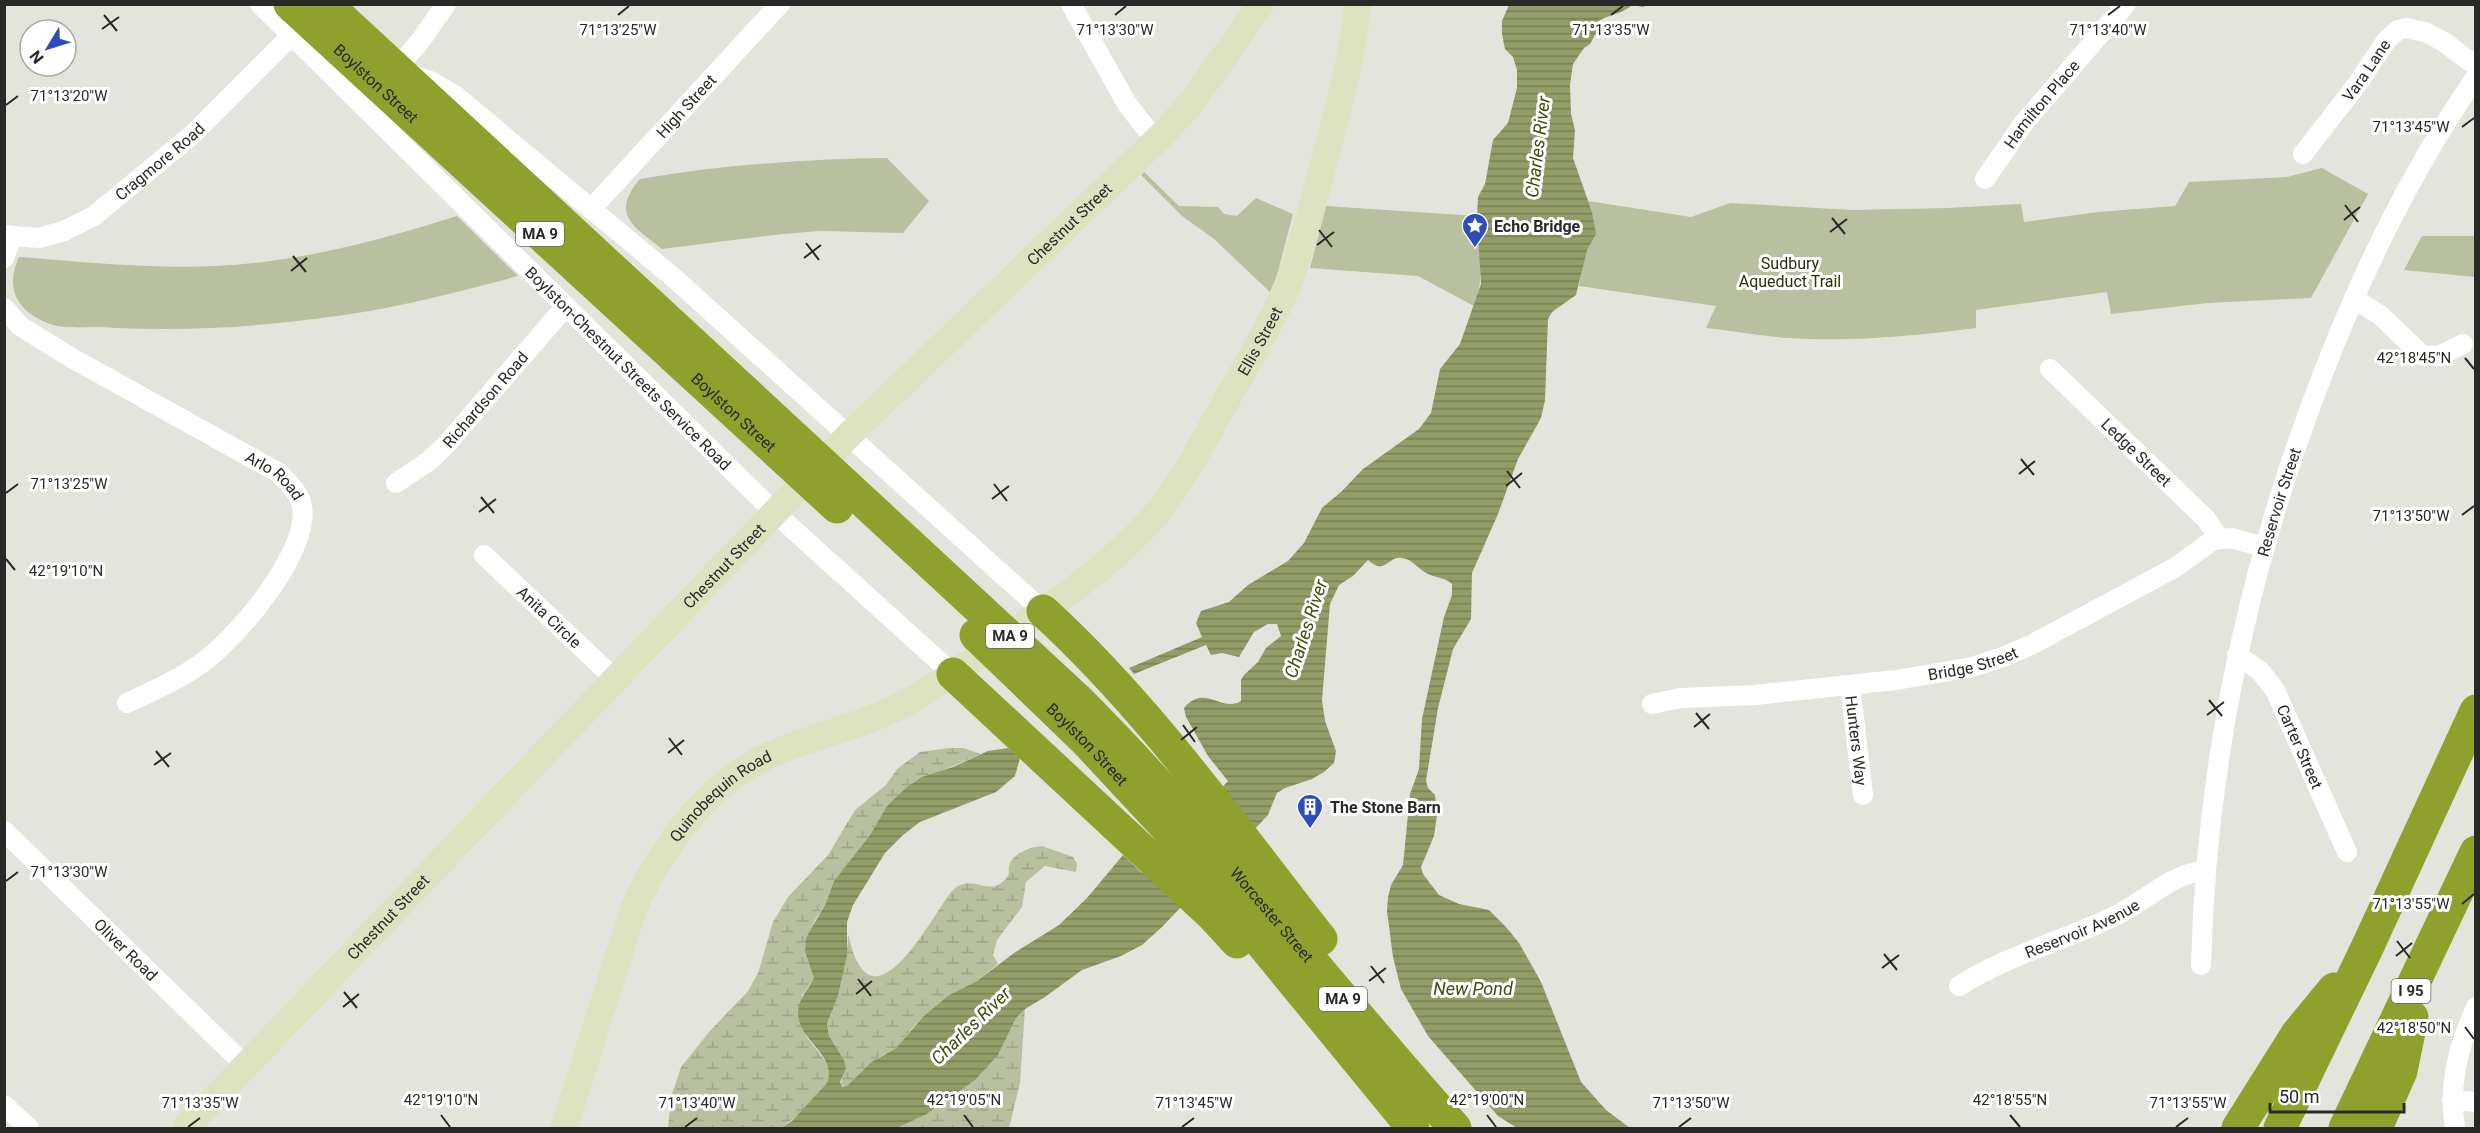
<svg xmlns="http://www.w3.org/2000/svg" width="2480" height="1133" viewBox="0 0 2480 1133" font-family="Roboto,sans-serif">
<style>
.green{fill:#b9c09f}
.wetland{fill:url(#wetland-marsh)}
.water{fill:url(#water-rules)}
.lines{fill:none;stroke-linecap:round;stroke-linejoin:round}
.street{stroke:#fff;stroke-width:20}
.secondary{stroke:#dde2c0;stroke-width:27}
.highway{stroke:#8fa02c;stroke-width:33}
.ticks{fill:none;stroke:#292a27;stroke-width:2}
.labels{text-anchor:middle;stroke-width:6;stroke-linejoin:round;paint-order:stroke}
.shield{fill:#fff;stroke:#696a68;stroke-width:1.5}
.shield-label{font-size:15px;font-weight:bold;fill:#292a27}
.street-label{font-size:16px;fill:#292a27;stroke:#fff}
.poi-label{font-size:16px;font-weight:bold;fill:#292a27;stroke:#fff;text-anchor:start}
.park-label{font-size:16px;fill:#2a3106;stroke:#fff}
.water-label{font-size:18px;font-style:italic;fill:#434c0f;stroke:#fff}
.ticks-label{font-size:15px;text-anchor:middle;fill:#292a27;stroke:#fff;stroke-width:6;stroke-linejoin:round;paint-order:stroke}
</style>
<defs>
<pattern id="wetland-marsh" width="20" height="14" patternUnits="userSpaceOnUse" patternTransform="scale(1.5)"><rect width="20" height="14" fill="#b9c09f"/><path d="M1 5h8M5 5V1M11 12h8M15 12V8" fill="none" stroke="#9fa589"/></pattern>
<pattern id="water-rules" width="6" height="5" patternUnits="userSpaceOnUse" patternTransform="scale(1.5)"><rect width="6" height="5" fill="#929d68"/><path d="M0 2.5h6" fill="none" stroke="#778056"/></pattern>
</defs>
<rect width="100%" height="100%" fill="#e3e5dc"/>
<!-- green -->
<path class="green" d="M887,158L929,201L903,233L820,231L783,234L662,249C633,226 610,214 640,179C722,165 804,159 887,158Z
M2322,168L2368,194L2311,298L2208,303L2111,314L2107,292L1976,310V328C1914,336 1851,342 1788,338C1760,336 1733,331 1706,328L1716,306L1579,286L1592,212L1588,201L1691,217L1730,203L1853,210L1947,208L2021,204L2024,222L2098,212L2175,206L2189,182L2287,177Z
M1144,172L1179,206L1218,207L1224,214L1237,216L1256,198L1293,214L1272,294L1214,239L1182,216L1141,175Z
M1326,206L1477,216C1478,246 1486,277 1474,306L1418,276L1310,268Z
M457,216L518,276C473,288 427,300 381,309C289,325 194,333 100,327C85,327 64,329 50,324C18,312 4,289 19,257C85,262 150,269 216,266C299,262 378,241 457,216Z
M2422,236H2475V277L2404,270Z"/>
<!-- wetland -->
<path class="wetland" d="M949,748H963L981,754L939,772L887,806L870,835L834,881L826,903L815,920L805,952L814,978L802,996L806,1036L826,1062L830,1076L827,1083L797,1116L781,1128H668L671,1097L681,1067L710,1031L748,991L758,973L773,922L788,897L828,855L855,810L886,785L897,769L920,752Z
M1042,846L1073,857L1077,864L1076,872L1045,866L1026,882L1022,907L997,940L993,955L998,964L977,981L949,995L916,1024L895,1049L879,1057L848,1085L841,1086L844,1060L829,1036L827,1024L838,996L847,956L848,934C851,944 853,956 859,965C887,1010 938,905 953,890C974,870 991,903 1009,874C1005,856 1028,847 1042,846Z
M1025,1009L1020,1083L1009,1128H897L927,1114L948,1100L998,1055L1016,1018Z"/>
<!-- water -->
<path class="water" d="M1509,5H1648L1643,7L1632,5C1623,14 1609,14 1597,22L1596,33L1590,44L1584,48L1573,64L1570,85L1571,114L1575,130L1573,158L1592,212L1596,234L1587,250L1576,295L1552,312L1548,319L1545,400L1541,418L1518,459L1498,514L1472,573L1471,619L1453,649L1438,708L1426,781L1428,788L1435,795L1437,815L1434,836L1421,867L1423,874L1439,895L1459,904L1489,910L1506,927L1519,943L1541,982L1581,1082L1606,1110L1630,1128H1517L1498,1116L1428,1036L1401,989L1393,957L1387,911L1388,897L1391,885L1403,865L1410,794L1419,769L1422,719L1444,617L1452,595V584C1445,577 1434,578 1426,573C1418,568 1411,559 1402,558C1387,556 1386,576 1368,560L1353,576L1339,585L1330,604L1322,700L1325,721L1336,751L1334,763L1324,772L1312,779L1285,788L1277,793L1268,815L1162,927L1142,945L1121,956L1082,970L1045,997L1025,1009L1016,1018L998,1055L975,1080L927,1114L897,1128H781L792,1121L827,1083C838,1055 797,1040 798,1012C799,998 808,990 814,978L805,952L806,938L826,903L834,881L870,835L887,806L906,788L922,777L953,767L988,751L1008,748L1020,758L1015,776L996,792L920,822L903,835L885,853L853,905L847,922V956L838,996L827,1024L829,1036L844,1060L846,1068L840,1082L842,1087L848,1085L873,1061L895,1049L924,1016L949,995L977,981L1014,953L1059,925L1087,898L1123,855L1142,873L1228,781L1208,756L1186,717L1184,708C1205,683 1221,713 1241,701V680L1244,675L1258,662L1266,648L1281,636L1277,624H1268L1254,632L1239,657L1222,653L1211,655L1206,645L1134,674L1129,668L1202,637L1196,623L1201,611L1229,602L1248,585L1288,561L1304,543L1322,508L1342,491L1363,469L1419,429L1431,413L1440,369L1460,344L1481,284L1477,216L1478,197L1485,184L1493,140L1508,123L1517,88V70L1513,57L1505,49L1502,34V21Z"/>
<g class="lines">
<!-- street -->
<g class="street">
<path id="s1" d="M260,4L774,512L953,674"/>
<path d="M446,4L421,40L396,69L430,81L456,96L674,278L1043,611"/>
<path d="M1071,4L1127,104L1156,141"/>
<path id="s2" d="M2303,154L2358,83L2386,41L2398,30L2406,28L2425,32L2444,42L2476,66"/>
<path id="s3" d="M1985,179L2023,124L2126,4"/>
<path id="s4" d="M591,209L780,4"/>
<path id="s5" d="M4,235L39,238L64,231L94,216L193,134L290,37"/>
<path d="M4,258L12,237"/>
<path d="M2354,299L2380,315L2422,355L2439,356L2463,344"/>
<path id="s6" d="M4,308L20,326L70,357L279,473C287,482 297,490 301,502C315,548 233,644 196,667C175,682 150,692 127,703"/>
<path id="s7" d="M2050,369L2206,519L2219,538"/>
<path id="s8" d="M396,483L429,461L445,446L566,306"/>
<path id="s9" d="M484,555L615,679"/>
<path id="s10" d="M2237,655L2260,671L2275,690L2347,852"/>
<path id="s11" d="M1850,685L1863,795"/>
<path id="s12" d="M1652,704L1681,698L1755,695L1896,680L1972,667L2003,657L2031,645L2176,567L2213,540L2231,538L2264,547"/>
<path id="s13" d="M4,831L246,1066"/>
<path id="s14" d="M2201,965C2206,763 2247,572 2319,384C2360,276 2410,172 2476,77"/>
<path id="s15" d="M1959,986C2008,955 2063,941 2115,916C2145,902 2171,873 2205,871"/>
<path d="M2452,1100L2476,1102"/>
<path d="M4,1105L29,1128"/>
<path d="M2455,1128C2448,1085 2458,1047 2476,1007"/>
</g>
<!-- secondary -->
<g class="secondary">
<path id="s16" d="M186,1128L848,436L1167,130L1195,98L1261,4"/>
<path id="s17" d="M564,1128L633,910C662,845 711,778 779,751C823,733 870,724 911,700C945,681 977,657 1009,635C1059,600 1111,565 1152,519C1179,488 1198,451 1218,415C1240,376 1264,337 1283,296C1300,257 1310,214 1321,173C1336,118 1352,61 1358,4"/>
</g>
<!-- highway -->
<g class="highway">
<path id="s18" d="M290,4L837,507"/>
<path id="s19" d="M326,4L1077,699C1212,834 1328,986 1455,1128"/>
<path d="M1043,611C1149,708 1232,826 1321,939"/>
<path id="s20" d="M976,635L1085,740L1167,828L1413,1128"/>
<path d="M953,674L1213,916L1237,942"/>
<path d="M2238,1128L2297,1034L2334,989"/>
<path d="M2280,1128L2367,948L2476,711"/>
<path d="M2345,1128L2476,852"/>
<path d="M2376,1128L2401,1071L2412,1017"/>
</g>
</g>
<!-- ticks -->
<path class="ticks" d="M104,15L117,31M618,15L629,6M1115,15L1126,6M1611,15L1623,6M2108,15L2120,6M102,29L119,17M6,105L18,96M2462,127L2474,118M2345,205L2358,222M1832,218L1845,234M2344,220L2360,207M1319,230L1332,247M1830,232L1847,219M806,243L819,260M1317,245L1334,232M293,256L306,272M804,258L821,245M291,271L307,258M2465,358L2474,369M2021,459L2034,475M1507,471L1520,488M2019,474L2035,461M994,484L1007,501M1506,486L1522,473M6,493L18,484M481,497L494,513M992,499L1009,486M479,512L496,499M2462,515L2474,506M6,559L15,570M2209,700L2222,716M1696,713L1709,729M2207,715L2224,702M1183,725L1195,742M1694,727L1710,714M669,738L682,755M1181,740L1197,727M156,751L169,767M668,753L684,740M154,765L171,753M6,881L18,872M2462,904L2474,894M2397,941L2410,958M1884,954L1897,970M2396,956L2412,943M1371,966L1384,983M1882,968L1899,955M858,979L871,996M1369,981L1386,968M344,992L357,1008M856,994L872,981M343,1007L359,994M2465,1027L2474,1039M441,1115L450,1127M964,1115L973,1127M1487,1115L1496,1127M2010,1115L2020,1127M188,1127L200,1118M685,1127L697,1118M1182,1127L1194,1118M1679,1127L1691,1118M2176,1127L2188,1118"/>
<!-- icons -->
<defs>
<symbol id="sight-pin" viewBox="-11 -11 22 30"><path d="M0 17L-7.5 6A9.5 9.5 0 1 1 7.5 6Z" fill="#2f4cbd" stroke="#fff"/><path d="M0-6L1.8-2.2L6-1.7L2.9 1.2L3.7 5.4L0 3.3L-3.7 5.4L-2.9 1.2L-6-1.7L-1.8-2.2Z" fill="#fff"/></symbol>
<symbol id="building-pin" viewBox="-11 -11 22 30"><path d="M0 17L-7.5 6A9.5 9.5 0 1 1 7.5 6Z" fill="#2f4cbd" stroke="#fff"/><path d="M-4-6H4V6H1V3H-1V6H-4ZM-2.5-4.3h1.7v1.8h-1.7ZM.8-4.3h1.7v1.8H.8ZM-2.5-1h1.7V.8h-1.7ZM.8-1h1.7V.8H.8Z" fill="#fff"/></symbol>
</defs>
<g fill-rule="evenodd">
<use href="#sight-pin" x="1460" y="211" width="30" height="40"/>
<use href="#building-pin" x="1295" y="792" width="30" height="40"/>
</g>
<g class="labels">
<!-- shield labels -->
<g class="shield">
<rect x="516" y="222" width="48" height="24" rx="4.5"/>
<rect x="986" y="624" width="48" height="24" rx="4.5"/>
<rect x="2391.5" y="979" width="39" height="24" rx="4.5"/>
<rect x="1319" y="987" width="48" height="24" rx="4.5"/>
</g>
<g class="shield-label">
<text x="540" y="239">MA 9</text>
<text x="1010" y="641">MA 9</text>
<text x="2411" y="996">I 95</text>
<text x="1343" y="1004">MA 9</text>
</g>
<!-- street labels -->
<g class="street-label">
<text dy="6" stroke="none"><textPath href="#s2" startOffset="105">Vara Lane</textPath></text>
<text dy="6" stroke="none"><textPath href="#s18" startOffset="117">Boylston Street</textPath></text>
<text dy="6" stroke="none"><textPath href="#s3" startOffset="94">Hamilton Place</textPath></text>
<text dy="6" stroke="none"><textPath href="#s4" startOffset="140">High Street</textPath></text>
<text dy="6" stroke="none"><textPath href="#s5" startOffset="180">Cragmore Road</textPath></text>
<text dy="6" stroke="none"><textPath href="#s16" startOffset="1264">Chestnut Street</textPath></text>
<text dy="6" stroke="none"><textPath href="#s17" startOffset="1102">Ellis Street</textPath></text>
<text dy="6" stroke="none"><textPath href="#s1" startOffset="518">Boylston-Chestnut Streets Service Road</textPath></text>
<text dy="6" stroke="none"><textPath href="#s8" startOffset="123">Richardson Road</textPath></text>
<text dy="6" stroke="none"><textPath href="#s18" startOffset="603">Boylston Street</textPath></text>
<text dy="6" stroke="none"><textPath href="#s7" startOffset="120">Ledge Street</textPath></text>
<text dy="6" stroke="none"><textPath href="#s6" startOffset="320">Arlo Road</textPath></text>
<text dy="6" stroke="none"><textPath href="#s14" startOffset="471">Reservoir Street</textPath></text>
<text dy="6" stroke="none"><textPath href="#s16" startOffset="778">Chestnut Street</textPath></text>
<text dy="6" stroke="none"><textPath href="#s9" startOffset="90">Anita Circle</textPath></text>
<text dy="6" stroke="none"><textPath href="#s12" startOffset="324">Bridge Street</textPath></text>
<text dy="6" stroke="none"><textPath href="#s11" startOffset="56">Hunters Way</textPath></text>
<text dy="6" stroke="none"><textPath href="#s20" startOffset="156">Boylston Street</textPath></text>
<text dy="6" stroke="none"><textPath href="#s10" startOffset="114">Carter Street</textPath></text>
<text dy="6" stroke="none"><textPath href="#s17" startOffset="375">Quinobequin Road</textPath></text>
<text dy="6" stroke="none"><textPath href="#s19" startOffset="1314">Worcester Street</textPath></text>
<text dy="6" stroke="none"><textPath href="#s16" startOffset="292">Chestnut Street</textPath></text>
<text dy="6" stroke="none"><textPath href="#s15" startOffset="136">Reservoir Avenue</textPath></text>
<text dy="6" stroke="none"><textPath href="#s13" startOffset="170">Oliver Road</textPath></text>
</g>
<!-- poi labels -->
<g class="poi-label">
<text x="1494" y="232">Echo Bridge</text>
<text x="1330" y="813">The Stone Barn</text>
</g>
<!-- park labels -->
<g class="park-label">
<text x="1790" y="269">Sudbury<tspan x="1790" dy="18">Aqueduct Trail</tspan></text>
</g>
<!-- water labels -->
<g class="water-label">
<text transform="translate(1538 147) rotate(-83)" y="6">Charles River</text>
<text transform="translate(1306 629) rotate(-72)" y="6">Charles River</text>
<text x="1473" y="995">New Pond</text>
<text transform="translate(971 1026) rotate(-44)" y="6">Charles River</text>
</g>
</g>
<g class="ticks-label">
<text x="618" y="35">71°13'25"W</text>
<text x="1115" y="35">71°13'30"W</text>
<text x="1611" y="35">71°13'35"W</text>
<text x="2108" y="35">71°13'40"W</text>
<text x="69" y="101">71°13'20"W</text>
<text x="2411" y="132">71°13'45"W</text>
<text x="2414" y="363">42°18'45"N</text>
<text x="69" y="489">71°13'25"W</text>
<text x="2411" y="521">71°13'50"W</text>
<text x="66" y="576">42°19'10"N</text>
<text x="69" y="877">71°13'30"W</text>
<text x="2411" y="909">71°13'55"W</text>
<text x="2414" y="1033">42°18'50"N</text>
<text x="441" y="1105">42°19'10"N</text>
<text x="964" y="1105">42°19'05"N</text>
<text x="1487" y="1105">42°19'00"N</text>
<text x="2010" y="1105">42°18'55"N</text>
<text x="200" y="1108">71°13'35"W</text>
<text x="697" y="1108">71°13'40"W</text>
<text x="1194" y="1108">71°13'45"W</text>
<text x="1691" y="1108">71°13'50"W</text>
<text x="2188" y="1108">71°13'55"W</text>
</g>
<!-- border -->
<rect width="2480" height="1133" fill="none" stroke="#292a27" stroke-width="12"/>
<!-- north arrow -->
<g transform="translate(48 48) rotate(232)"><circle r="28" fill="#ffffff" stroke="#a9aaa9" stroke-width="1.5"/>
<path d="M0-4.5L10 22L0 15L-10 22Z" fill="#2f4cbd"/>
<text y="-9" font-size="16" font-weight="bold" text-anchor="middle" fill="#292a27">N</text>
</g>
<!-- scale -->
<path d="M2270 1103v9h134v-9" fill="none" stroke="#292a27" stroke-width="3"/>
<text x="2279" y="1103" font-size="18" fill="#292a27" stroke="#ffffff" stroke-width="4.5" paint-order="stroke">50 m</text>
</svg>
